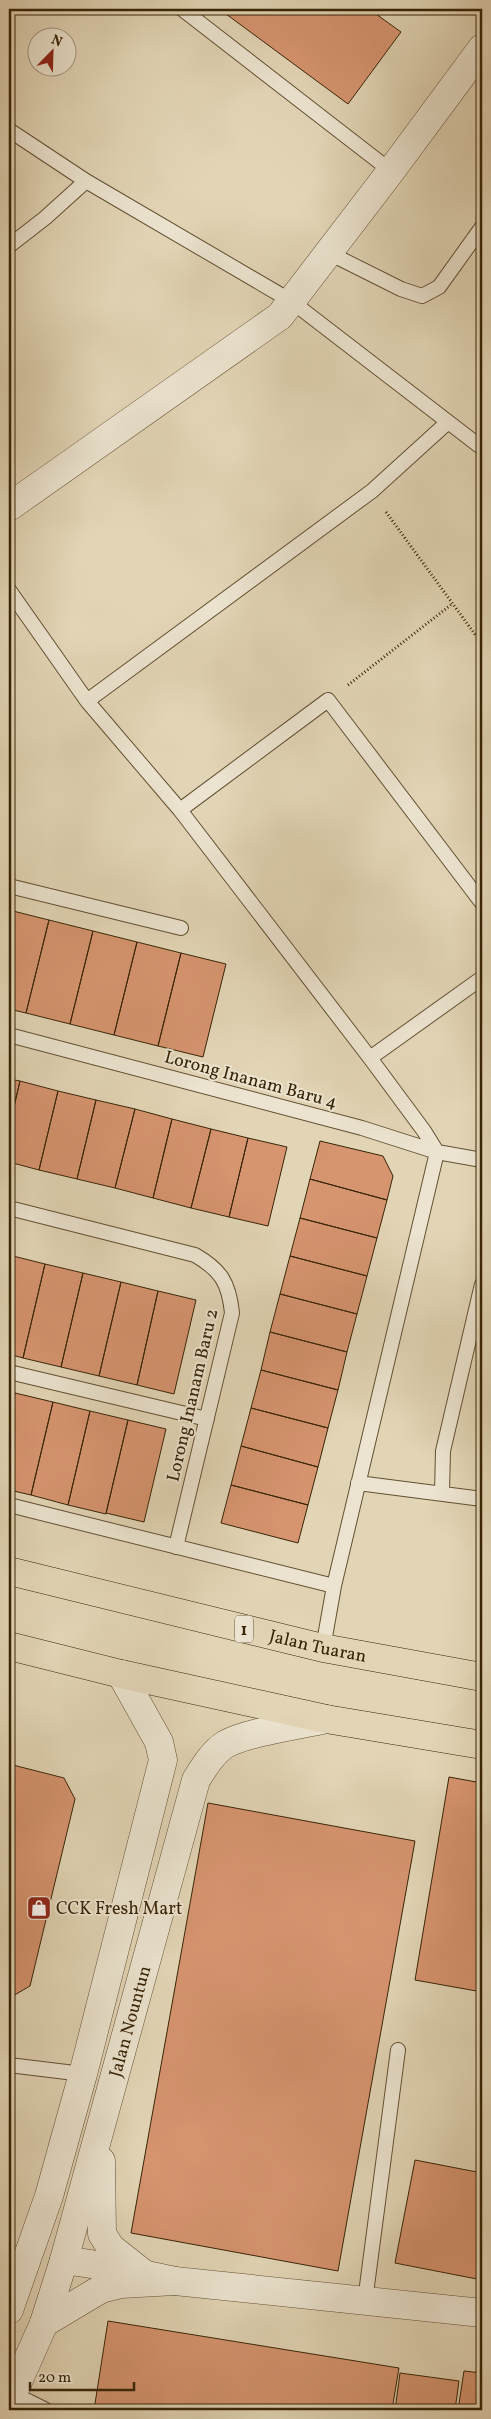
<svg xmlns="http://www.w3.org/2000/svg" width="491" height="2419" viewBox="0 0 491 2419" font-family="Vollkorn,serif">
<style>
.building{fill:#d6946f;stroke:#372406}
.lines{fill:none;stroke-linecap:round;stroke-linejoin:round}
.service-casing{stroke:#625032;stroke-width:16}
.minor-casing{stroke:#625032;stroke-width:29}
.tertiary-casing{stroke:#625032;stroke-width:29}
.primary-casing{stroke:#372406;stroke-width:29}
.path{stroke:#372406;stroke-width:3;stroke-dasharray:1 2.5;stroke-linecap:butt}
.service{stroke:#ece4d0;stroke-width:14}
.minor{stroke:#ece4d0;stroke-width:28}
.tertiary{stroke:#ece4d0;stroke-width:28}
.primary{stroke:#e2d5b6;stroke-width:28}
.labels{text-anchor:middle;stroke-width:4;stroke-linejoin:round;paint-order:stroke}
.shield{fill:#ece4d0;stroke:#6d5e43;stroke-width:1}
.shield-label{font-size:16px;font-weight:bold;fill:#372406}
.street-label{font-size:18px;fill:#372406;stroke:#ece4d0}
.poi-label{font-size:18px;fill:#372406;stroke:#ece4d0;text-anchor:start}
</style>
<rect width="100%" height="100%" fill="#e2d5b6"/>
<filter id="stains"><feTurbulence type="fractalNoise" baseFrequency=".004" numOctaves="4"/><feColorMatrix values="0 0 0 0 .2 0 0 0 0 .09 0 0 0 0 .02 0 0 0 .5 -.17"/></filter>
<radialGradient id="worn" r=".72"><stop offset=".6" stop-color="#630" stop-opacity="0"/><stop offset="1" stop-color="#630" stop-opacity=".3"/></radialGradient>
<!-- building -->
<path class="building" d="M230,9H369L401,32L348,104L226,14Z
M9,910L49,920L26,1013L9,1009Z
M49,920L93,931L70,1024L26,1013Z
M93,931L137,942L114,1035L70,1024Z
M137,942L181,953L158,1046L114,1035Z
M181,953L226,964L203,1057L158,1046Z
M9,1079L20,1081L9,1128Z
M20,1081L58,1091L39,1170L9,1162V1128Z
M58,1091L96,1100L77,1179L39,1170Z
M96,1100L135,1109L115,1188L77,1179Z
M135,1109L172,1119L153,1198L115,1188Z
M172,1119L211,1129L191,1208L153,1198Z
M211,1129L248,1138L229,1217L191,1208Z
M248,1138L287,1147L268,1226L229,1217Z
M320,1141L383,1156L393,1176L387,1200L310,1179Z
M310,1179L387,1200L377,1238L300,1218Z
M300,1218L377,1238L367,1276L290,1256Z
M9,1255L45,1264L23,1358L9,1354Z
M290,1256L367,1276L357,1314L280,1294Z
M45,1264L83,1273L61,1367L23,1358Z
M83,1273L121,1282L99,1376L61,1367Z
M121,1282L158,1291L137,1385L99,1376Z
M158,1291L196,1300L174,1394L137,1385Z
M280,1294L357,1314L347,1352L270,1332Z
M270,1332L347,1352L338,1390L261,1370Z
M261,1370L338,1390L328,1428L251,1408Z
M9,1391L15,1393L9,1419Z
M15,1393L53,1402L31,1495L9,1490V1419Z
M53,1402L90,1411L68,1505L31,1495Z
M251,1408L328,1428L318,1467L241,1446Z
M90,1411L128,1420L106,1514L68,1505Z
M128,1420L166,1429L144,1522L106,1513Z
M241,1446L318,1467L308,1505L231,1485Z
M231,1485L308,1505L298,1543L221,1523Z
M9,1764L64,1778L75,1799L30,1986L11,1997H9Z
M449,1777L482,1783V1992L415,1980Z
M208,1803L415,1841L338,2271L131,2233Z
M415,2160L482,2173V2280L395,2263Z
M108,2321L399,2368L392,2410H94Z
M464,2371L482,2373V2410H458Z
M400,2373L459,2381L455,2410H395Z"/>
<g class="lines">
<defs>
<path id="service" d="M182,9L391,171
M9,130L86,181L291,301L482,448
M9,246L45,218L86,181
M327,252L401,289L422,296L439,287L482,227
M9,590L87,701L180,810L370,1058L424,1131L437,1152L334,1586L323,1648
M87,701L372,491L448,422
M180,810L328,700L482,903
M9,886L181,928
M9,1035L362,1128L437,1152L482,1160
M370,1058L482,978
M9,1208L195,1255C221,1270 229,1283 232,1313L176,1547
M9,1372L207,1419
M358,1483L482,1499
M442,1492L443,1451L482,1284
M9,1505L334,1586
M9,2065L83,2074
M365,2301L398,2050
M12,2393L46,2410"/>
<path id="minor" d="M64,2260L104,2266L175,2281L482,2313"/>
<g id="tertiary">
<path d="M9,507L280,316L391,171L482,48"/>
<path d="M101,2161L102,2234L111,2248L144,2274"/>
<path d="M9,2310L49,2196L83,2074L163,1760L159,1742L121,1674"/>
<path d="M44,2323L101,2289L121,2284L175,2281"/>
<path id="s1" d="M9,2402L44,2323L64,2260L196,1780C204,1767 213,1752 226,1744C248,1732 300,1725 326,1719"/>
</g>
<g id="primary">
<path id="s2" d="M9,1571L323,1648L482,1677"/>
<path d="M9,1646L121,1674L326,1719L482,1745"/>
</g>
</defs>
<!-- service casing -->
<use href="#service" class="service-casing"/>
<!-- minor casing -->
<use href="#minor" class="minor-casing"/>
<!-- tertiary casing -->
<use href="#tertiary" class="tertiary-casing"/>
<!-- primary casing -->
<use href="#primary" class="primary-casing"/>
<!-- path -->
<path class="path" d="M386,512L482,644
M348,685L452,604"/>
<!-- service -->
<use href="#service" class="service"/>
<!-- minor -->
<use href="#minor" class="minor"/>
<!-- tertiary -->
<use href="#tertiary" class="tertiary"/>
<!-- primary -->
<use href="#primary" class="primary"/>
</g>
<!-- icons -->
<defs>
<symbol id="shop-square" viewBox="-11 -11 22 22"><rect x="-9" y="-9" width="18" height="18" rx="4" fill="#8f2418" stroke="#ece4d0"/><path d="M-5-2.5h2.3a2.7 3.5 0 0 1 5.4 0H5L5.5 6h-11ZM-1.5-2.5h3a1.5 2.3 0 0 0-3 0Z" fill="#fff"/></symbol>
</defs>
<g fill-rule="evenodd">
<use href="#shop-square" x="25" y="1894" width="28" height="28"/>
</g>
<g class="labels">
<!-- shield labels -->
<rect class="shield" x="235" y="1615.5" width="18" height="27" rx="4"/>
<g class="shield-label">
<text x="244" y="1635">1</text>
</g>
<!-- street labels -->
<g class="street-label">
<text transform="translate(251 1079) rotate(15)" y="6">Lorong Inanam Baru 4</text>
<text transform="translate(192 1395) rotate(-77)" y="6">Lorong Inanam Baru 2</text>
<text dy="6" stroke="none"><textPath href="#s2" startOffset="318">Jalan Tuaran</textPath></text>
<text dy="6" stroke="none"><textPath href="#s1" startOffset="400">Jalan Nountun</textPath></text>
</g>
<!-- poi labels -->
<g class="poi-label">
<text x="56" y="1914">CCK Fresh Mart</text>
</g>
</g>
<!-- margin -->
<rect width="491" height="2419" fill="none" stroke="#e2d5b6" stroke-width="30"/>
<rect x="10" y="10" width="471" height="2399" fill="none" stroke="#372406" stroke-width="2.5"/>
<rect x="15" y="15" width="461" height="2389" fill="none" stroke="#372406"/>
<!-- north arrow -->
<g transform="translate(52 52) rotate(23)"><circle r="24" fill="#ece4d0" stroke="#a4977f"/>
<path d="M0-4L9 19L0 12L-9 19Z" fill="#8f2418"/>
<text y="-8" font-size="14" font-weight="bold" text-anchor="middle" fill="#372406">N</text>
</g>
<!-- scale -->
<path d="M30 2382v8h104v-8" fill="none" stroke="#372406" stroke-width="2.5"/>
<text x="38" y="2382" font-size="15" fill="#372406" stroke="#ece4d0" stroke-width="4" paint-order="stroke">20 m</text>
<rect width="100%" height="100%" filter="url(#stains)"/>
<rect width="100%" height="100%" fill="url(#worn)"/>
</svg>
